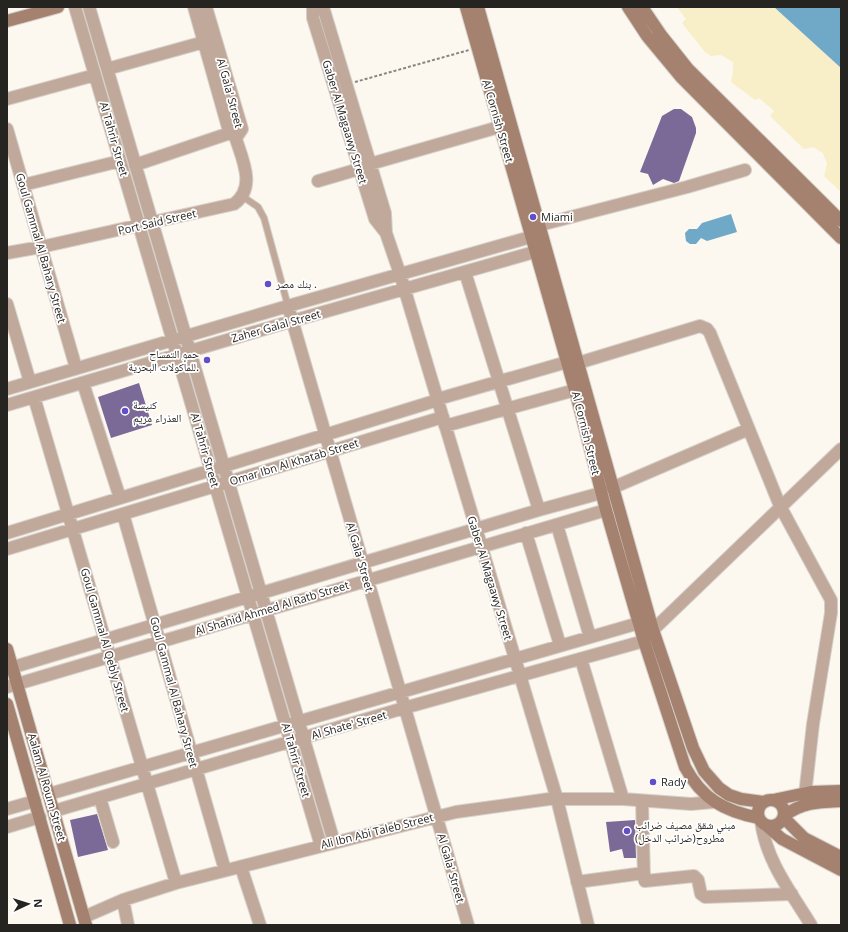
<svg xmlns="http://www.w3.org/2000/svg" width="848" height="932" viewBox="0 0 848 932" font-family="'Open Sans','Noto Naskh Arabic',sans-serif">
<style>
.sand{fill:#f8eec8}
.water{fill:#70a8c7}
.building{fill:#7b6a98}
.lines{fill:none;stroke-linecap:round;stroke-linejoin:round}
.lane-casing{stroke:#d5d1ca;stroke-width:8}
.street-casing{stroke:#d5d1ca;stroke-width:14}
.secondary-casing{stroke:#d5d1ca;stroke-width:14}
.path{stroke:#898580;stroke-width:2;stroke-dasharray:3 2;stroke-linecap:butt}
.lane{stroke:#c0a99b;stroke-width:6}
.street{stroke:#c0a99b;stroke-width:12}
.secondary{stroke:#a4826f;stroke-width:12}
.poi-dot{fill:#624fc7;stroke:#fff;stroke-width:1.5}
.labels{text-anchor:middle;stroke-width:3.5;stroke-linejoin:round;paint-order:stroke}
.street-label{font-size:11px;fill:#262421;stroke:#fff}
.poi-label{font-size:11px;fill:#262421;stroke:#fff;text-anchor:start}
</style>
<rect width="100%" height="100%" fill="#fcf7ef"/>
<!-- sand -->
<path class="sand" d="M677,7H774L841,68V192L824,176L827,164L823,153L813,147L804,149L770,116L774,111L759,98L755,100L731,82L733,72V62L721,55L711,56L705,52L682,23L686,19Z"/>
<!-- water -->
<path class="water" d="M774,7H841V68Z
M731,214L737,232L707,241L701,238L696,244H690L686,241L685,233L689,229H697L702,223Z"/>
<!-- building -->
<path class="building" d="M674,109H681L692,117L696,128V133L679,181L674,183L663,179L653,185L648,174L640,172L662,116Z
M139,383L152,425L111,438L98,397Z
M97,814L108,850L78,857L70,820Z
M635,820L636,858H624L622,849L610,852L606,822Z"/>
<g class="lines">
<defs>
<path id="lane" d="M242,196L258,207L264,218L288,306"/>
<path id="street" d="M75,7L321,846
M89,7L334,842
M194,7L229,131L232,135H238L242,129L206,7
M313,7V18L375,219L386,233
M323,7L385,213L386,233L400,274L557,799L588,925
M107,69L204,42
M7,99L95,75
M7,129L76,368
M370,164L499,127
M135,165L230,133
M318,181L359,169
M23,185L120,161
M540,225L687,187L745,170
M7,253L41,247L234,204C257,187 242,159 235,136
M465,272L539,510
M7,304L30,382
M288,306L468,925
M578,363L700,326L707,329L710,333L780,506L831,600V613L813,724L804,804
M83,383L120,498
M7,389L288,306L541,234
M34,397L176,883
M438,399L567,362
M7,405L292,321L545,249
M445,426L575,390
M612,488L749,429
M123,514L225,870
M557,525L590,637
M7,533L438,400
M526,533L560,645
M7,549L443,417
M653,630L841,449
M581,659L623,799
M7,669L539,510L601,493
M7,687L606,510
M49,794L639,623
M100,798L113,842
M642,801L644,878L645,881L694,876L698,880L701,894L705,897L792,894
M7,809L35,801
M54,811L404,708L644,641
M761,821C766,861 791,892 811,925
M7,827L40,817
M241,867L260,925
M577,882L644,873
M123,900L128,925
M84,917L123,900L176,883L456,812L549,799H623L691,804L714,802"/>
<path id="secondary" d="M466,7L575,390L606,510L644,641L685,767C702,799 724,811 759,818
M478,7L653,630L693,748L704,771L719,788L729,795L741,799L763,802
M628,7L647,36L681,77L841,238
M642,7L661,35L688,69L841,221
M7,21L58,7
M7,649L86,925
M7,704L70,925
M758 813a13 13 0 1 1 26 0a13 13 0 1 1-26 0Z
M773,800L811,792L841,791
M784,816C802,802 820,802 841,801
M784,818L804,838L841,857
M767,826L782,839L841,870"/>
</defs>
<!-- lane casing -->
<use href="#lane" class="lane-casing"/>
<!-- street casing -->
<use href="#street" class="street-casing"/>
<!-- secondary casing -->
<use href="#secondary" class="secondary-casing"/>
<!-- path -->
<path class="path" d="M355,82L469,50"/>
<!-- lane -->
<use href="#lane" class="lane"/>
<!-- street -->
<use href="#street" class="street"/>
<!-- secondary -->
<use href="#secondary" class="secondary"/>
</g>
<!-- markers -->
<g class="poi-dot">
<circle cx="533" cy="217" r="4"/>
<circle cx="268" cy="284" r="4"/>
<circle cx="207" cy="360" r="4"/>
<circle cx="125" cy="411" r="4"/>
<circle cx="653" cy="782" r="4"/>
<circle cx="627" cy="831" r="4"/>
</g>
<g class="labels">
<!-- street labels -->
<g class="street-label">
<text transform="translate(230 93) rotate(75)" y="4">Al Gala' Street</text>
<text transform="translate(498 121) rotate(74)" y="4">Al Cornish Street</text>
<text transform="translate(345 122) rotate(73)" y="4">Gaber Al Magaawy Street</text>
<text transform="translate(114 139) rotate(74)" y="4">Al Tahrir Street</text>
<text transform="translate(157 222) rotate(-13)" y="4">Port Said Street</text>
<text transform="translate(41 248) rotate(74)" y="4">Goul Gammal Al Bahary Street</text>
<text transform="translate(276 326) rotate(-16)" y="4">Zaher Galal Street</text>
<text transform="translate(586 433) rotate(76)" y="4">Al Cornish Street</text>
<text transform="translate(205 450) rotate(74)" y="4">Al Tahrir Street</text>
<text transform="translate(294 462) rotate(-17)" y="4">Omar Ibn Al Khatab Street</text>
<text transform="translate(360 557) rotate(74)" y="4">Al Gala' Street</text>
<text transform="translate(490 578) rotate(73)" y="4">Gaber Al Magaawy Street</text>
<text transform="translate(272 608) rotate(-17)" y="4">Al Shahid Ahmed Al Ratb Street</text>
<text transform="translate(105 640) rotate(74)" y="4">Goul Gammal Al Qebly Street</text>
<text transform="translate(174 692) rotate(75)" y="4">Goul Gammal Al Bahary Street</text>
<text transform="translate(349 725) rotate(-16)" y="4">Al Shate' Street</text>
<text transform="translate(296 760) rotate(74)" y="4">Al Tahrir Street</text>
<text transform="translate(47 787) rotate(74)" y="4">Aalam Al Roum Street</text>
<text transform="translate(377 831) rotate(-14)" y="4">Ali Ibn Abi Taleb Street</text>
<text transform="translate(451 868) rotate(74)" y="4">Al Gala' Street</text>
</g>
<!-- poi labels -->
<g class="poi-label">
<text x="541" y="221">Miami</text>
<text x="276" y="288">بنك مصر .</text>
<text x="199" y="358" text-anchor="end">حمو التمساح<tspan x="199" dy="13">للمأكولات البحرية.</tspan></text>
<text x="133" y="409">كنيسة<tspan x="133" dy="13">العذراء مريم</tspan></text>
<text x="661" y="786">Rady</text>
<text x="635" y="829">مبني شقق مصيف ضرائب<tspan x="635" dy="13">مطروح(ضرائب الدخل)</tspan></text>
</g>
</g>
<!-- border -->
<rect width="848" height="932" fill="none" stroke="#262421" stroke-width="16"/>
<!-- north arrow -->
<g transform="translate(28 904) rotate(86)" stroke="#ffffff" stroke-width="3" paint-order="stroke">
<path d="M0-3L7 15L0 10L-7 15Z" fill="#262421"/>
<text y="-6" font-size="11" font-weight="bold" text-anchor="middle" fill="#262421">N</text>
</g>
</svg>
